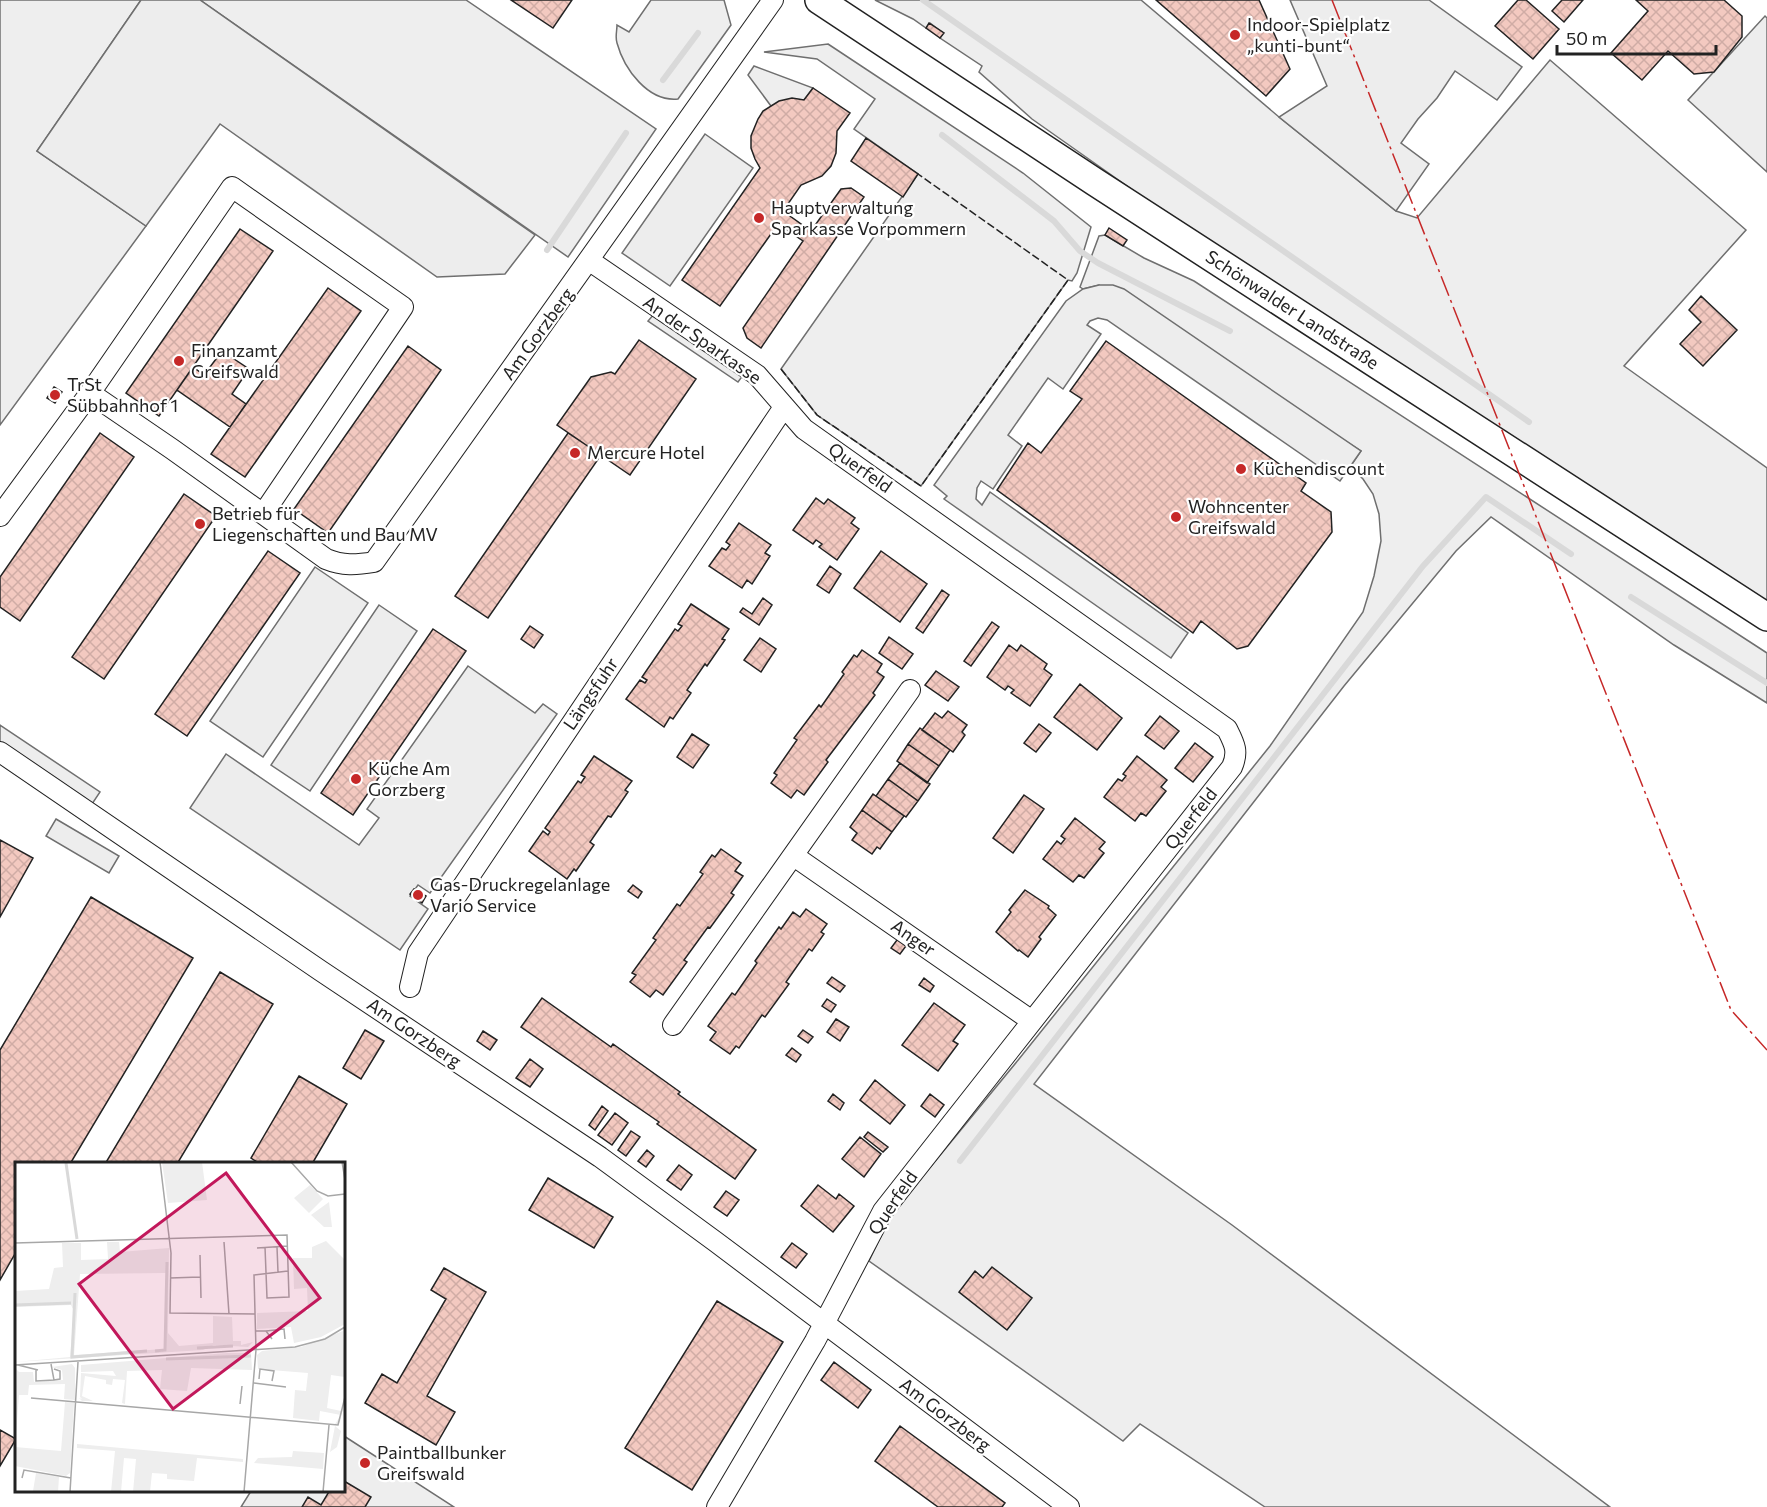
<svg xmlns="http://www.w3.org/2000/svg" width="1767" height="1507" viewBox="0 0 1767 1507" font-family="Commissioner,sans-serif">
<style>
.grass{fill:#eee;stroke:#6f6f6f;stroke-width:1.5}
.parking{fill:#ededed;stroke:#6f6f6f;stroke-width:1.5}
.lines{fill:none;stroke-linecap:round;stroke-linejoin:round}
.stream{stroke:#d9d9d9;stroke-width:6}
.building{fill:url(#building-cross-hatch);stroke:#222;stroke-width:1.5}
.minor-casing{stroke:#222;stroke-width:22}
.secondary-casing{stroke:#222;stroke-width:30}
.minor{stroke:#fff;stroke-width:20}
.secondary{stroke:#fff;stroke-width:27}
.fence{stroke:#222;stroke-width:1.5;stroke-dasharray:8 3;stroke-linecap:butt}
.power{stroke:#c62828;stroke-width:1.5;stroke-dasharray:21 4.5 3 4.5;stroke-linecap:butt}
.poi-dot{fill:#c62828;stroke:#fff;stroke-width:2}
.labels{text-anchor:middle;stroke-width:4.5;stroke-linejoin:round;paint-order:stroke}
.poi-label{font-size:18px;fill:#222;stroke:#fff;text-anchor:start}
.street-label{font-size:18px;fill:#222;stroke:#fff}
.inset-river{fill:none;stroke:#d9d9d9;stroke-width:3}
.inset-road{fill:none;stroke:#a7a7a7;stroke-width:1.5}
.view{fill:#c2185b;fill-opacity:0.15;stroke:#c2185b;stroke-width:3}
.inset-edge{fill:none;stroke:#222;stroke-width:3}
</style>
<defs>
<pattern id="building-cross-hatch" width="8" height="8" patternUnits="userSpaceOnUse" patternTransform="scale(1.5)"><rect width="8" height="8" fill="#f3c9c0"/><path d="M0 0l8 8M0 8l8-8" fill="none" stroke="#d0aca5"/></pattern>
</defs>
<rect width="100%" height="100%" fill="#fff"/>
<!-- grass -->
<path class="grass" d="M0,0H141L37,151L146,226L0,425Z
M200,0H466L656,129L568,257Z
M651,0H724L731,25L678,99C648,102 624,69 617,43C615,37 617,31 617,25L629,32Z
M875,0H1141L1279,117L1396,211L1417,218L1550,60L1746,230L1624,366L1767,468V605L1161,210L1032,119L979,72L982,66L940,38L943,33L930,23L926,28L913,19Z
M828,44L1023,173L1091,227L1077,273L1072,281L1068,280L921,486L817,415L781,369L918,174L854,129L875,99L817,59L764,52Z
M754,66L813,88L804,100L791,99L771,106L748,75Z
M1105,235L1144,258L1194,281L1767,653V703L1674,645L1491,517L1456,551L1344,686L1034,1084L1232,1225L1610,1507H1265L1140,1424L1123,1441L869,1261L891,1215L1019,1059L1270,746L1363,612L1374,576L1381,541L1379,514L1373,494L1363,479L1350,467L1361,451L1099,285L1083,289L1080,287L1099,236Z
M344,1436L454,1507H241L251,1491L344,1490Z"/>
<!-- parking -->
<path class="parking" d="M141,0H200L535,235L505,274L437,277L220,124L146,226L37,151Z
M1290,0H1429L1522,67L1497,100L1455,71L1437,98L1418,119L1401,143L1429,164L1396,211L1279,117L1327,86Z
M1765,16L1767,18V172L1688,100Z
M705,134L753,168L670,286L622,253Z
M1099,285H1113L1124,289L1361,451L1340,481L1107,320L1098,318L1090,321L1087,325L1101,334L1063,389L1048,378L1008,435L1022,446L993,489L981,481L977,488L976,499L982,505L990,492L1188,633L1171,658L944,499L947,496L934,485L1066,301L1083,289Z
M655,313L744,374L738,382L648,321Z
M315,567L368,603L263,757L210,721Z
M379,605L417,631L310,791L271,765Z
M468,666L535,713L543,704L557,714L430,893L418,885L410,896L428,909L400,950L190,808L226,754L359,845L379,818L367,809Z
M0,725L100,792L92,804L0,742Z
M56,819L119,856L109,873L46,836Z"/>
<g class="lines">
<!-- stream -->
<path class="stream" d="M923,0L1529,422
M663,80L698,33
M942,135L1054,221L1080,251L1098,263L1230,331
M547,250L626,133
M1631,597L1767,683
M960,1161L1423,566L1486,497L1571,554"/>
</g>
<!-- building -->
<path class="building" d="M511,0H572L553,28Z
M1156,0H1259L1290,69L1266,96Z
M1518,0H1526L1559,29L1533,59L1495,26Z
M1562,0H1583L1564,22L1552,11Z
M1636,0H1724L1742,16V37L1714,72L1694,74L1668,51L1642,80L1611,53L1648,11Z
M929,23L944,33L940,38L926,28Z
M813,88L850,113L837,131L836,153L831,166L822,176L801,185L783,211L811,231L841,189L851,188L864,197L761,348L747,338L743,328L803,241L778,224L720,306L682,280L760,168L755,159L751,148V136L758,119L763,111L779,101L792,98L804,100Z
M866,138L918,174L903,197L851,161Z
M1109,228L1127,240L1123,246L1105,235Z
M240,229L273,251L159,416L126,393Z
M328,288L361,311L245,477L211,454Z
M1701,296L1737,330L1703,366L1680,344L1701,322L1689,310Z
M639,340L696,379L630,475L557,425L591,377L611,372L615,374Z
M1106,341L1306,483L1301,491L1331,512L1332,532L1248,646L1237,649L1201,621L1193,633L997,490L1028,443L1041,453L1082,399L1070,391Z
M408,346L441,370L328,533L294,509Z
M222,351L249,369L232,394L246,404L230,427L177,390L193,367L204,375Z
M54,387L62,392L55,403L47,398Z
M100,433L134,457L20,621L0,607V577Z
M568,433L601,455L488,618L455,596Z
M184,494L216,516L104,679L72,657Z
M816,498L824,504L828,499L855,518L851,523L859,529L837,560L819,547L822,544L816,540L813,544L793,530Z
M739,523L771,545L765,553L770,556L752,584L747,580L742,588L709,566L722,548L726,550L730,545L726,542Z
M268,551L300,573L187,736L155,714Z
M881,551L927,584L900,622L854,588Z
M830,566L841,574L829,593L817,585Z
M942,590L949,595L923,633L916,628Z
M763,598L772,605L759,625L740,612L743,608L752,614Z
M691,604L729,629L722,639L725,640L707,666L705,664L687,690L691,693L673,719L670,717L664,727L626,699L640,680L645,683L647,680L642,677L675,629L678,631L682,626L678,624Z
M992,622L999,627L971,666L964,661Z
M530,626L543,635L534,648L521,639Z
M433,629L466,651L353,815L321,793Z
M889,637L913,654L902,669L879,653Z
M760,638L776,649L761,672L744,660Z
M1009,645L1017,651L1021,645L1047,664L1044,669L1052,675L1030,706L1011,693L1014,690L1008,686L1005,690L987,677Z
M862,650L882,664L877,672L884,677L873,693L875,695L826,760L828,762L804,795L797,790L791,798L771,783L777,775L774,773L797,740L794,738L819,705L821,707L844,674L842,672L854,655L857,657Z
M936,671L959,687L948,701L925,685Z
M1080,684L1122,718L1097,750L1054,717Z
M948,711L967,725L962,732L965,735L953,752L922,730L935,713L942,718Z
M1160,716L1179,731L1164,749L1145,735Z
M1039,724L1051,733L1036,752L1024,743Z
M920,728L950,750L939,766L908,744Z
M692,734L709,745L693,768L677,757Z
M1195,743L1213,757L1193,782L1175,768Z
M908,744L939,766L927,783L897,761Z
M594,756L632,781L625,790L628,792L611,817L608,816L590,842L594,845L576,871L574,869L567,879L529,851L543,831L548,835L550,832L545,828L578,781L581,783L585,777L581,775Z
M1137,756L1167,780L1161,787L1166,791L1146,816L1141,813L1135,821L1104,797L1118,779L1122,781L1126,776L1123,774Z
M900,763L930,784L918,801L888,779Z
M888,779L918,801L906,817L876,796Z
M873,794L904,816L892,832L862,810Z
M1024,795L1044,809L1013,853L993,838Z
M862,810L892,832L880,849L877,847L872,854L852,840L857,833L850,827Z
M1075,818L1105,842L1099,849L1104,853L1084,878L1079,875L1073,882L1043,859L1057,841L1061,844L1065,839L1061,836Z
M0,840L33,858L0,917Z
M721,849L741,863L735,871L743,876L731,893L734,895L710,928L708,927L684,960L687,962L663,995L656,990L650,997L630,982L636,975L632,973L656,940L653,938L677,904L680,906L703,874L700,872L712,855L715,857Z
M633,885L642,892L638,898L628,891Z
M414,889L426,896L422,903L410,894Z
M1025,890L1049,906L1048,908L1056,915L1039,937L1041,939L1028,957L1019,950L1018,951L996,932L1011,912L1009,910Z
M91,897L193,958L70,1164H16V1252L0,1280V1050Z
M806,909L827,924L821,932L824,934L812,951L809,949L786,982L789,984L765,1017L762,1015L739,1048L736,1046L730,1054L710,1040L716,1032L708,1026L732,993L735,995L757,963L755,961L779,927L781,929L793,912L800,917Z
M900,936L909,942L900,954L891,948Z
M220,972L273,1004L177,1164H105Z
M832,977L845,986L840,992L827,983Z
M924,978L934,986L930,992L919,985Z
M542,998L611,1047L613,1044L680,1092L678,1094L756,1150L735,1179L657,1124L659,1122L521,1027Z
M827,999L836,1005L831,1012L822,1006Z
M934,1003L965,1025L953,1041L958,1044L938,1071L902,1045Z
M836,1019L849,1027L840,1041L827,1032Z
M365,1030L384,1041L361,1079L343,1068Z
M803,1030L813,1037L808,1043L798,1036Z
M483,1031L497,1040L490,1050L477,1041Z
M792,1048L801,1055L796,1062L786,1055Z
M530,1059L543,1069L530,1087L516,1078Z
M299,1076L347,1104L312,1164H260L251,1158Z
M875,1080L905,1105L890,1124L860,1100Z
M833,1094L844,1103L840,1110L828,1101Z
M930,1094L944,1105L935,1117L921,1106Z
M602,1106L608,1111L595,1130L589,1125Z
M615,1113L628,1123L612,1145L598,1135Z
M631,1131L640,1137L626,1156L618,1150Z
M868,1132L888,1147L883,1152L864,1137Z
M860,1137L881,1154L864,1177L842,1159Z
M647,1150L654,1156L646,1167L638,1161Z
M679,1165L692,1175L681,1190L667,1180Z
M548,1178L613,1217L594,1248L529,1210Z
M818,1185L836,1199L839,1194L854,1206L833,1232L801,1206Z
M726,1191L739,1200L727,1216L714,1207Z
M792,1243L807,1254L796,1268L781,1257Z
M992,1267L1032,1298L1007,1330L959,1292L975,1271L983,1278Z
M444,1268L486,1292L427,1396L455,1412L436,1445L365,1403L382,1374L397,1383L446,1299L431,1290Z
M717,1301L783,1342L692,1490L625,1448Z
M834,1362L871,1390L858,1408L821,1380Z
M900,1426L1005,1503L1002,1507H938L875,1461Z
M0,1430L16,1439L0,1466Z
M344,1481L371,1497L365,1507H302L308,1497L321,1505L330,1490H344Z"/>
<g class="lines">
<defs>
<path id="minor" d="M590,261L757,375L804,429L1227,729C1234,743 1239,751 1232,767L883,1211L815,1341L717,1507
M90,393L172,449L326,559C343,566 356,565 374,562L773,0
M0,516L90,393L232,187L403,307L263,514
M0,752L321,971L600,1157L716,1242L1069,1507
M794,856L1032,1021
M410,987L418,953L784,407
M673,1025L910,690"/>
<path id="secondary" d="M819,0L1095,182L1767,617"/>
</defs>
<!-- minor casing -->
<use href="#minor" class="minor-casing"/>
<!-- secondary casing -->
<use href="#secondary" class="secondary-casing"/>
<!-- minor -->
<use href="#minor" class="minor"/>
<!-- secondary -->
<use href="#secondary" class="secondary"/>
<!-- fence -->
<path class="fence" d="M781,369L817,415L921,486L1068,280L918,174"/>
<!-- power -->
<path class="power" d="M1332,0L1731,1010L1767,1050"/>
</g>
<!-- markers -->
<g class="poi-dot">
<circle cx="1235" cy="35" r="6"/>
<circle cx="759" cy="218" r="6"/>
<circle cx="179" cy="361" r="6"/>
<circle cx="55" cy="395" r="6"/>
<circle cx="575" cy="453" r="6"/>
<circle cx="1241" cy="469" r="6"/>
<circle cx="1176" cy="517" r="6"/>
<circle cx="200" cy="524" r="6"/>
<circle cx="356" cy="779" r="6"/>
<circle cx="418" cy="895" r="6"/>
<circle cx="365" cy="1463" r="6"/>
</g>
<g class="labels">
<!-- poi labels -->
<g class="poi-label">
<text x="1247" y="31">Indoor-Spielplatz<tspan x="1247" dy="21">„kunti-bunt“</tspan></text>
<text x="771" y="214">Hauptverwaltung<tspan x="771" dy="21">Sparkasse Vorpommern</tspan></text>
<text x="191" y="357">Finanzamt<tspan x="191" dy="21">Greifswald</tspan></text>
<text x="67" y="391">TrSt<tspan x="67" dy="21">Sübbahnhof 1</tspan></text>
<text x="587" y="459">Mercure Hotel</text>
<text x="1253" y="475">Küchendiscount</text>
<text x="1188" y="513">Wohncenter<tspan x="1188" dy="21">Greifswald</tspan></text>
<text x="212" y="520">Betrieb für<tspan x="212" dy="21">Liegenschaften und Bau MV</tspan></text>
<text x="368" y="775">Küche Am<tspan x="368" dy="21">Gorzberg</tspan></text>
<text x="430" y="891">Gas-Druckregelanlage<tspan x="430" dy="21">Vario Service</tspan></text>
<text x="377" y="1459">Paintballbunker<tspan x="377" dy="21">Greifswald</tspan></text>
</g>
<!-- street labels -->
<g class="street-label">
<text transform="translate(1292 310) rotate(33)" y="6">Schönwalder Landstraße</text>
<text transform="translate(538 334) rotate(-54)" y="6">Am Gorzberg</text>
<text transform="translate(702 340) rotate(35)" y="6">An der Sparkasse</text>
<text transform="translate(860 468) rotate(35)" y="6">Querfeld</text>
<text transform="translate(591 694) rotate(-56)" y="6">Längsfuhr</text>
<text transform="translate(1191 819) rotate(-52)" y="6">Querfeld</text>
<text transform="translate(913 938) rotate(35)" y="6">Anger</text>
<text transform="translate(414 1033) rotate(34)" y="6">Am Gorzberg</text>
<text transform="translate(893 1203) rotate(-56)" y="6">Querfeld</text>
<text transform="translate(945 1415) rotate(37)" y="6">Am Gorzberg</text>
</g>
</g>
<!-- overview -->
<g transform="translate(15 1162)">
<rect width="330" height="330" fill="#fff"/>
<path d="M147,0H187L192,38L153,41ZM311,79L330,98V162L306,175L279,181L276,165L242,167V151L293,149L292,126L279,127L278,96H297V85ZM92,80H104L105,90L154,86L153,171L164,184L198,181V154L217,155L218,179H226V183L238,180L233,185L199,183L188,188L0,200L55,195L59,149L56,143L0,145V129L34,127L39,106L48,105L47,81H66V98L93,97ZM151,111L149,187L59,193L65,112ZM328,169L330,215L316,213L312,246L326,249L328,246L325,260L323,262H320L326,253L305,249L304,259L278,256L280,228L291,229L293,211L243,207L242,193L247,189L286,185ZM212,191H236L237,208L176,206L172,229L145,227L147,208L112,209L110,242L107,241L110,218L98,217L97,223L91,222V218L70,214L67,234L78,239H67L64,236L67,237L65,235L66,211L101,214L98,209L66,210V203ZM57,202L60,206V238L49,237L50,222L14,223L13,233H4L0,285L46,289L50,240L59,241L55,311L51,314L0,304V206L4,210H18L19,220L48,218L47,208L37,205ZM320,264L326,269L322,285L315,290ZM62,282L228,297V300L182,296L179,319L152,317V312L137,311L135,330H118L121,297L109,296L106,330H96L100,289L62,286ZM278,289L309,291L308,307L239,301L243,296L277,295Z" fill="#eee" fill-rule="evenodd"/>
<path d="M295,23L308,37L294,51L279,36ZM314,40L317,65H309L296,53ZM21,311L44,315L43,330L18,329Z" fill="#eee"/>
<path class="inset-river" d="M51,1L62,77M60,131L57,195L132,189M0,143L56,141M182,186L218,184M140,189L150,188L152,100M151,197L236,194"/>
<path class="inset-road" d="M145,0L156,91L155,151L240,152M276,0L302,29L313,34L330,32M327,0L330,18M209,80L214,152M0,81L272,73L274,135L252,136L250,85M262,85L263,110M242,86L273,84M185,93L186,136M155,116L185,115M241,169H251L257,177M251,169L269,167L270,177M0,203L280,185L310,177L330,165M3,203L23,208M39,207L45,209V217L39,218M21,208V219L39,218L36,202M244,217L245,207L259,209L257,219M239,221L271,225M16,236L323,263L330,235M225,242L227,224M7,316L9,308L56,316M55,330L63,200M229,330L241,188L239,113L273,109M308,330L314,263"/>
<path class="view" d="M211,11L305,136L158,247L64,122Z"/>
<rect width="330" height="330" class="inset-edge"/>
</g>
<!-- scale -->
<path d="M1557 45v9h159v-9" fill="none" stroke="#222222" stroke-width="3"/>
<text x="1566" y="45" font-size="18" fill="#222222" stroke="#ffffff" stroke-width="4.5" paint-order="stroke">50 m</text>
</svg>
